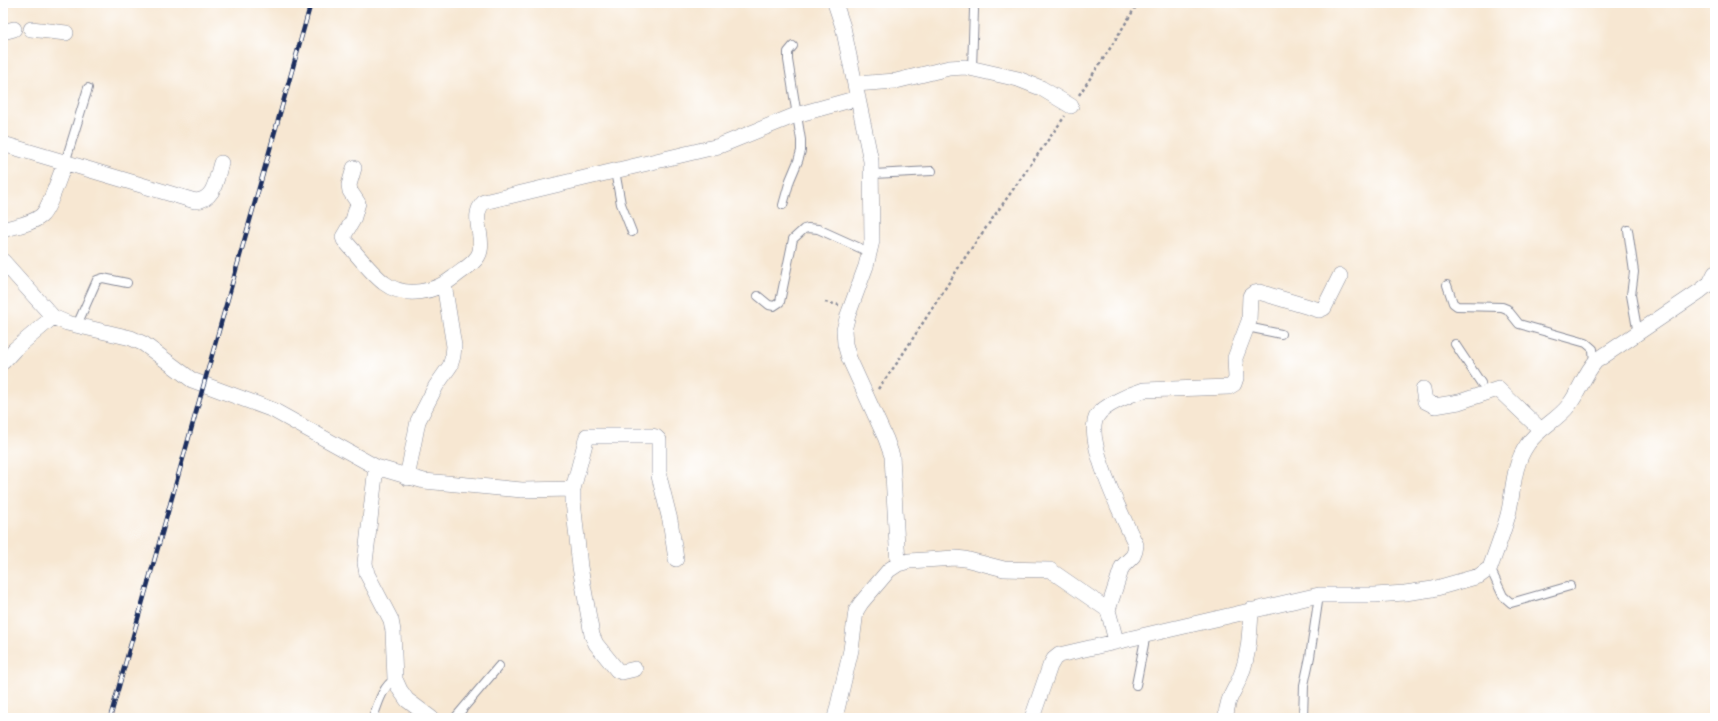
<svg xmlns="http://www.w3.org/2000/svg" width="1718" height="721" viewBox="0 0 1718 721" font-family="Itim,sans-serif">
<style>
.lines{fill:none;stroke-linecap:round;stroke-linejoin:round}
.lane-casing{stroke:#898b98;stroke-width:10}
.street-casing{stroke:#898b98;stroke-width:16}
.path{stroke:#898b98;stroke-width:2.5;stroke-dasharray:3 3;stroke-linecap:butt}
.lane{stroke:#fff;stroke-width:8}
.street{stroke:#fff;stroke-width:15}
.rail-casing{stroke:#1b2f5e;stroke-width:4.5}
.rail{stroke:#fff;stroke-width:3;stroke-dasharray:9;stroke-linecap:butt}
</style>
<rect width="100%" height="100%" fill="#fff"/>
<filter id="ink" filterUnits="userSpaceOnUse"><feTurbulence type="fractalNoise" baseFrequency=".025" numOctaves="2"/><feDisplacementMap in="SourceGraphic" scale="8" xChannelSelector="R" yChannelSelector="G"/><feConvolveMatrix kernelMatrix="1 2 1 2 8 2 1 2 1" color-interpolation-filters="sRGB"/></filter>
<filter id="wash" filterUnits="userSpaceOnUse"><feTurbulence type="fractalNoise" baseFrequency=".012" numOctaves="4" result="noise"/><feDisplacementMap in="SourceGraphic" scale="16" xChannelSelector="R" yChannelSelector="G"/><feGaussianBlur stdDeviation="0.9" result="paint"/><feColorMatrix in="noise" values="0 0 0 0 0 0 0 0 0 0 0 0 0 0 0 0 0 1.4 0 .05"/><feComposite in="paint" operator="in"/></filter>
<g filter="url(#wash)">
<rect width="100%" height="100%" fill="#f7e7d2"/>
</g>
<g filter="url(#ink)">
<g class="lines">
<defs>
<path id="lane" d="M972,68L974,10
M65,163L88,88
M615,171L621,204L632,232
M873,174L932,171
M783,205L790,180L798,161L801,151V140L788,60V52L793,46
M1628,230L1634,272L1631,295L1638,334
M1447,285L1453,303L1457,306L1502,307L1507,309L1519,324L1586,343L1593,349L1594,364
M758,296L769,305L774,306L780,302L793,239L804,229L808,228L818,229L871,253
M77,325L97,280L103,278L127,283
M1247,327L1281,334
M1455,344L1481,383
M1490,568L1503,596L1511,603L1570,586
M1136,685L1146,634
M373,718C378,704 382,687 395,679
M455,718L499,666
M1303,718L1304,685L1310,657L1319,595"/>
<path id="street" d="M835,3L843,27L871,161L872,241L866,266L848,315L844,330L845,344L849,358L886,439L892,456L898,564
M31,29L66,33
M3,32L14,29
M855,84L896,81L949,68L965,67L1018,79L1041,88L1071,106
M3,144L195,201C215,200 216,179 221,163
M354,168L349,185L350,191L358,203L353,220L343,237L344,240C357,254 369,271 384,283C405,299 436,292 454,277C462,270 478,262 480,251C484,235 470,215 484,202L719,146L796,115L858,98
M3,230C15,226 31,224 41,216C49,210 60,174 65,163
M3,261L53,317L67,323L131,338L144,344L192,380L273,410L376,467L424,481L522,490L573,489
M3,362L15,349L53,317
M1423,389L1425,401L1435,406L1459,402L1498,389L1540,429
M376,467L365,563L367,574L391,620L393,631L395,679L400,690L407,700L431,718
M407,478L418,421L436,386L450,366L453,356L454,346L444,284
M1116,641L1108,610L1122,567L1133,556L1135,551L1136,545C1125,522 1083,439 1097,416C1104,405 1131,394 1144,390L1229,387L1234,384L1236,378L1235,358L1249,321L1250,296L1254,293L1259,292L1319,310L1324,308L1340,276
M635,669L622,672L617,670L596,644L592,635L580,567L573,501V489L587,436H652L656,437L659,440V476L670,520L676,559
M835,718L851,650L856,611L861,603L889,570L898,564L909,561L955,558L965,559L1004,569L1050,570L1108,610
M1032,718L1050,666L1054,659L1059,655L1319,595H1375L1405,593L1433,589L1479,576L1490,568C1496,551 1503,533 1508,515C1514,491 1512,467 1527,445C1538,428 1557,421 1569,405C1580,391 1584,374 1596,361L1700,291L1710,283L1715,273
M1226,718C1226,699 1235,691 1241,675C1249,655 1250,631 1251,610"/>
</defs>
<!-- lane casing -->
<use href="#lane" class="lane-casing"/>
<!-- street casing -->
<use href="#street" class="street-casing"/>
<!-- path -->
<path class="path" d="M1079,95L1109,50L1138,3
M825,302L839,305
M878,389L897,363L966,256L1065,116"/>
<!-- lane -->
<use href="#lane" class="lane"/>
<!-- street -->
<use href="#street" class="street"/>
<defs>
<path id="rail" d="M110,718L311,3"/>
</defs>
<!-- rail casing -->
<use href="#rail" class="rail-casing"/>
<!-- rail -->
<use href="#rail" class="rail"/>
</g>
</g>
<!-- margin -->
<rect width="1718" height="721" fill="none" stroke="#fff" stroke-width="16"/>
</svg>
